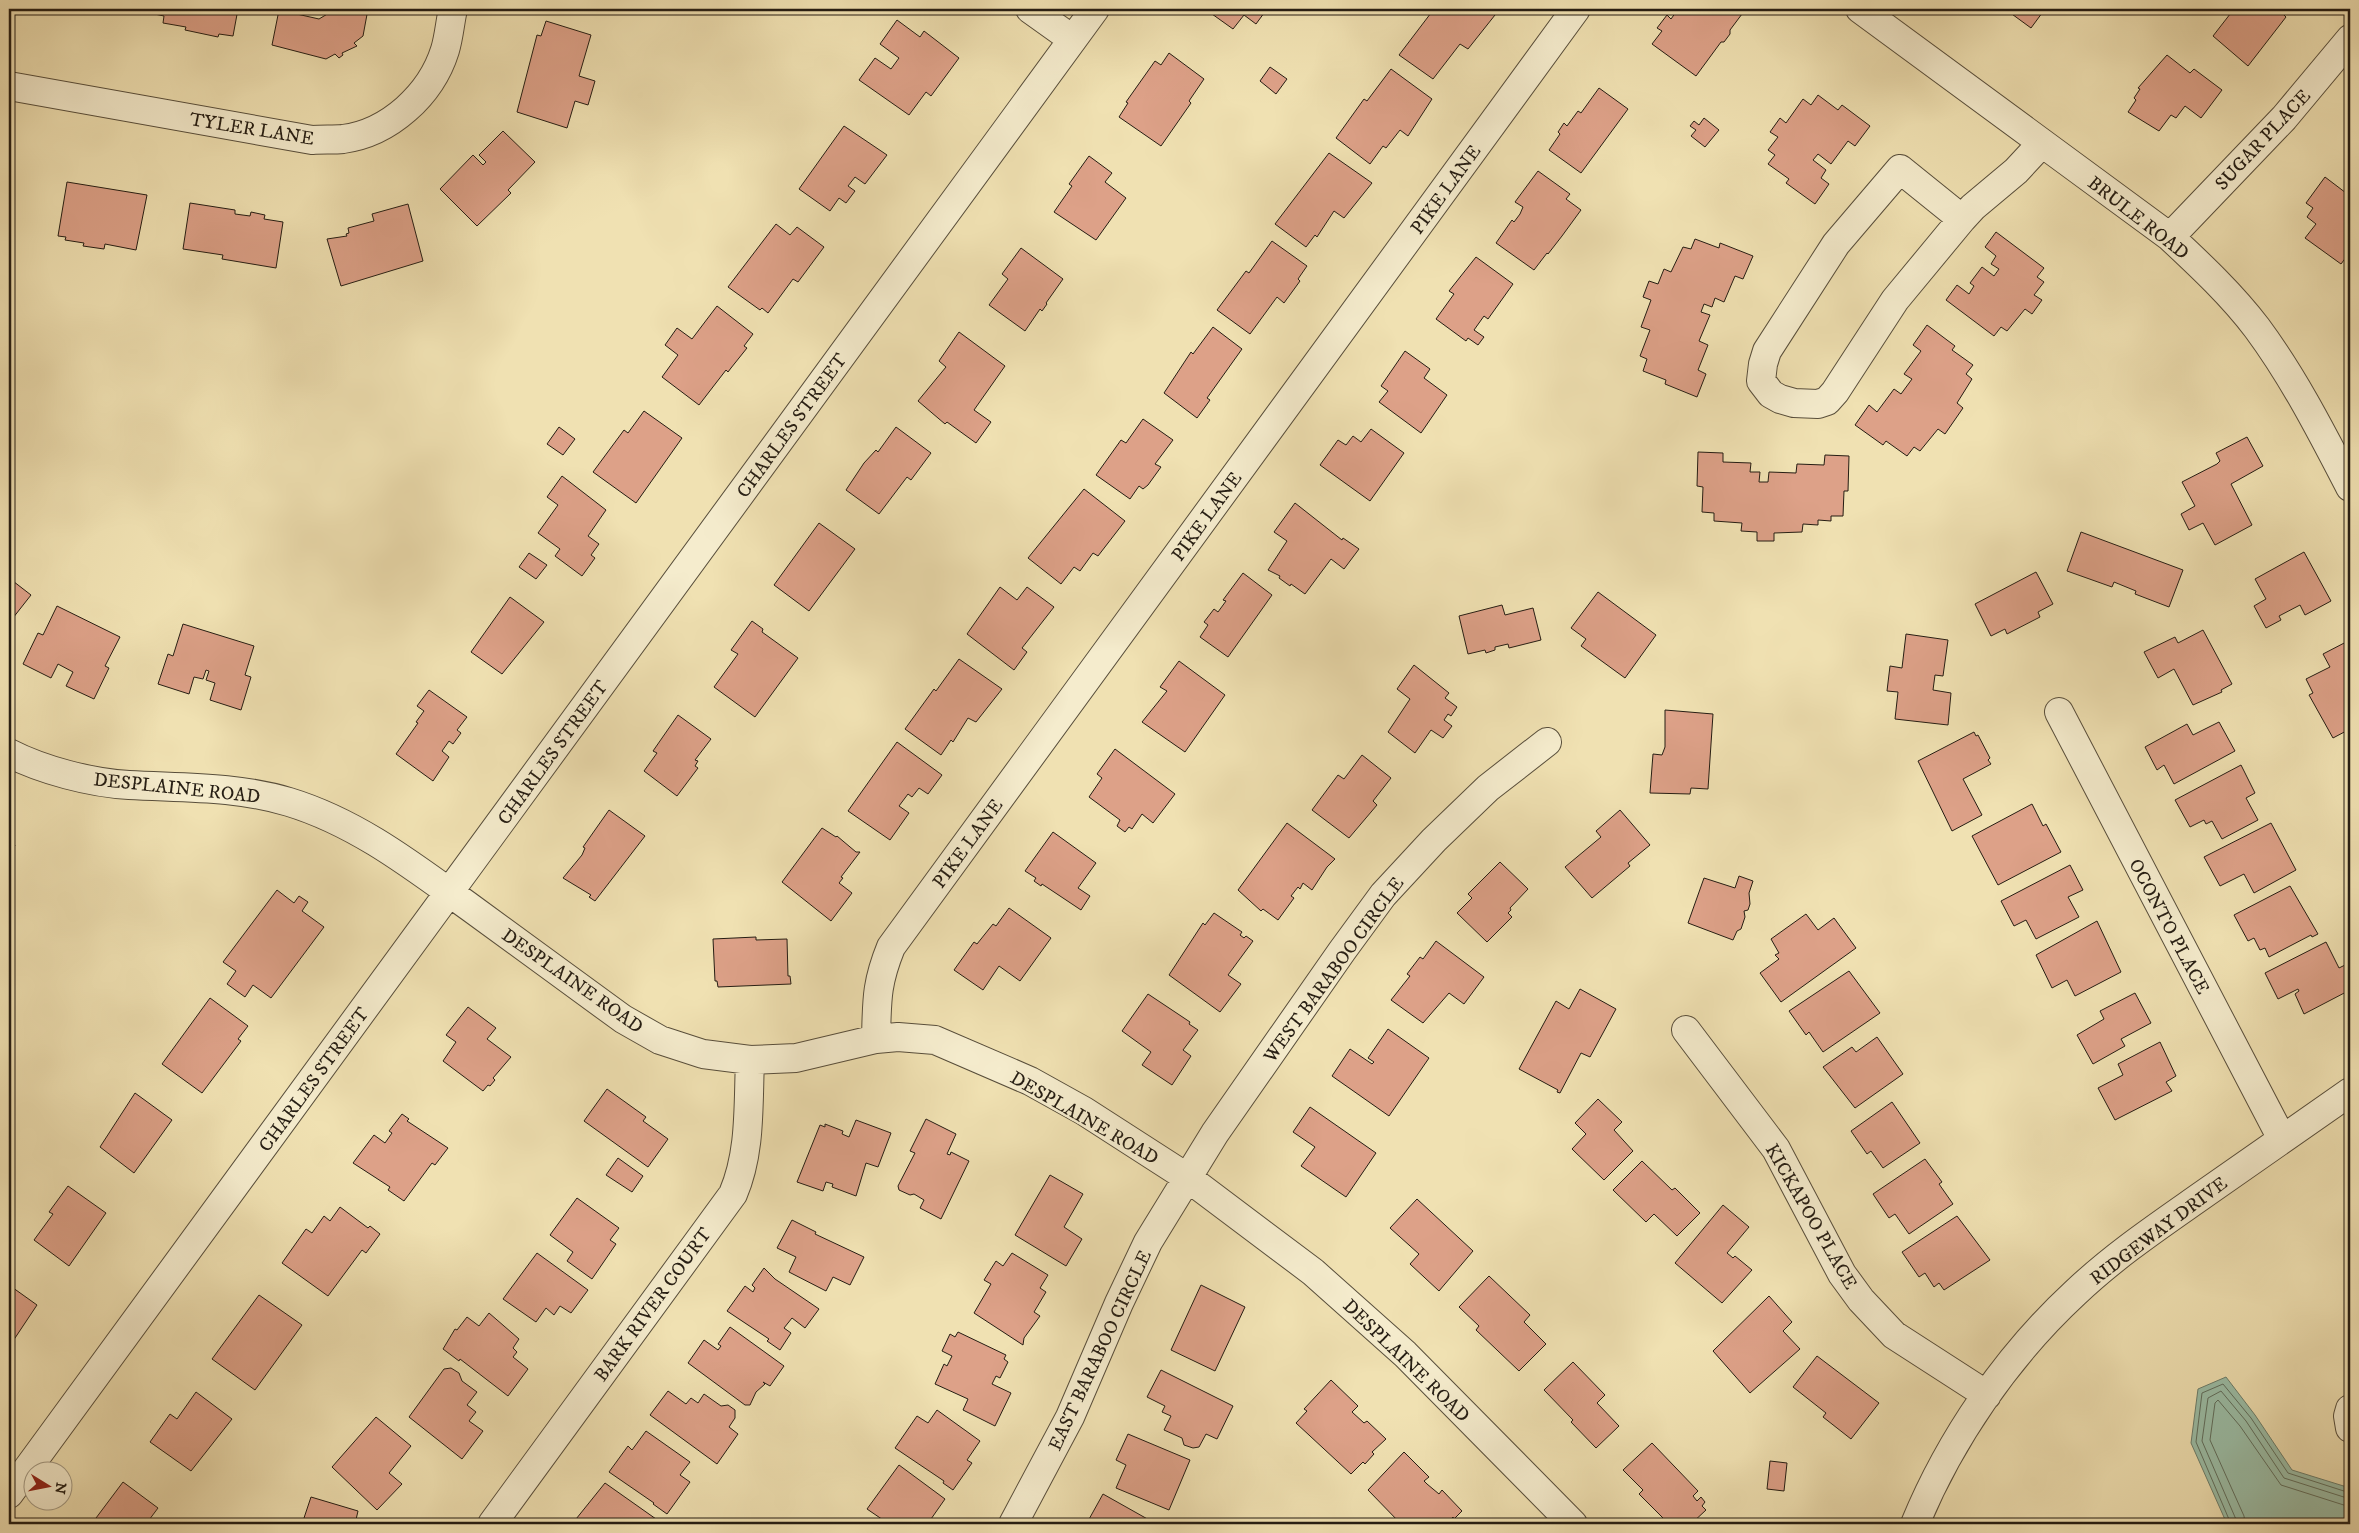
<svg xmlns="http://www.w3.org/2000/svg" width="2359" height="1533" viewBox="0 0 2359 1533" font-family="'IM FELL DW Pica',serif">
<style>
.water{fill:#9bbea7;stroke:#6c7e6c}
.lines{fill:none;stroke-linecap:round;stroke-linejoin:round}
.shore{stroke:#606e5d;stroke-width:1}
.building{fill:#dda188;stroke:#251d13}
.minor-casing{stroke:#584e3b;stroke-width:30}
.minor{stroke:#f5eccd;stroke-width:28}
.labels{text-anchor:middle;stroke-width:4.5;stroke-linejoin:round;paint-order:stroke}
.street-label{font-size:19px;fill:#251d13;stroke:#f5eccd}
</style>
<rect width="100%" height="100%" fill="#f0e1b2"/>
<filter id="stains"><feTurbulence type="fractalNoise" baseFrequency=".004" numOctaves="4"/><feColorMatrix values="0 0 0 0 .2 0 0 0 0 .09 0 0 0 0 .02 0 0 0 .5 -.17"/></filter>
<radialGradient id="worn" r=".72"><stop offset=".6" stop-color="#630" stop-opacity="0"/><stop offset="1" stop-color="#630" stop-opacity=".3"/></radialGradient>
<!-- water -->
<path class="water" d="M2226,1377L2255,1415L2292,1470L2350,1488V1524H2227L2191,1443L2198,1389Z"/>
<g class="lines">
<!-- shore -->
<path class="shore" d="M2231,1524L2196,1442L2202,1393L2223,1384L2251,1418L2288,1473L2350,1493
M2238,1524L2202,1441L2208,1398L2221,1391L2246,1421L2284,1478L2350,1499
M2245,1524L2244,1516L2210,1440L2215,1403L2218,1400L2240,1426L2281,1485L2350,1507"/>
</g>
<!-- building -->
<path class="building" d="M145,9H238L233,36L219,34L218,37L185,30L186,27L163,23L164,16L145,12Z
M330,9H368L363,36L354,43L357,46L342,53L343,55L339,58L335,54L326,59L272,45L279,10L319,19L329,13Z
M1205,9H1267L1256,24L1244,15L1233,29Z
M1434,9H1487L1495,15L1468,49L1460,44L1433,79L1399,55Z
M1671,9H1735L1742,14L1730,30V34L1724,42H1721L1696,76L1652,44L1662,31L1657,28L1667,15L1671,19L1676,12Z
M2005,9H2045L2031,28Z
M2234,9H2289L2284,15L2286,17L2248,66L2213,36Z
M897,20L920,37L924,31L959,58L931,96L926,92L909,115L859,80L875,58L891,69L899,58L880,44Z
M546,21L591,35L579,76L595,81L588,105L575,101L567,128L517,112L537,35L541,36Z
M1169,53L1204,79L1189,101L1191,103L1161,146L1119,117L1128,103L1126,102L1155,61L1161,65Z
M2167,55L2190,73L2194,69L2222,90L2201,118L2185,106L2176,118L2171,115L2159,131L2128,112L2136,100L2134,98L2140,89L2138,88Z
M1270,67L1287,79L1276,94L1260,81Z
M1391,69L1432,99L1408,136L1400,130L1386,148L1383,146L1370,164L1336,138L1364,99L1367,101Z
M1599,88L1628,109L1581,173L1549,150L1560,134L1558,132L1564,123L1567,126L1578,111L1581,113Z
M1818,95L1838,110L1842,105L1870,126L1855,146L1848,141L1831,164L1818,154L1813,160L1826,170L1821,178L1829,184L1815,204L1786,183L1789,179L1768,164L1775,155L1768,150L1778,137L1770,132L1780,118L1786,123L1803,99L1811,105Z
M1704,118L1719,130L1705,147L1691,136L1696,130L1690,126L1694,121L1699,125Z
M844,126L887,155L865,184L855,177L848,186L855,191L846,203L839,198L830,211L799,189Z
M503,131L535,162L508,190L511,193L477,226L440,189L473,155L483,165L486,162L479,155Z
M1329,153L1372,183L1344,218L1334,211L1317,237L1315,235L1306,247L1275,224Z
M1089,156L1112,173L1105,182L1126,198L1096,240L1054,212L1072,186L1069,184Z
M1538,171L1570,194L1566,199L1581,210L1562,236L1548,254L1547,253L1534,270L1496,243L1512,220L1514,222L1520,214L1523,207L1515,202Z
M2325,177L2350,196V252L2341,264L2305,238L2316,224L2307,217L2313,208L2306,203Z
M67,182L147,195L136,250L105,244L104,249L83,246L84,243L65,240L66,237L58,236Z
M190,203L235,210V214L250,216L251,212L265,215L264,219L283,222L276,268L222,259L223,255L183,249Z
M408,204L423,261L341,286L327,239L347,236L346,234L349,233L348,228L374,221L372,214Z
M776,224L790,235L797,227L824,247L798,282L793,279L768,313L762,308L760,310L728,287Z
M1996,232L2044,268L2037,277L2044,282L2034,295L2042,300L2032,314L2025,309L2007,331L2001,327L1994,336L1946,300L1957,285L1969,294L1974,286L1970,283L1982,267L1994,276L1999,269L1991,264L1996,256L1985,247Z
M1695,239L1719,248L1720,243L1753,256L1743,279L1735,276L1724,302L1715,298L1712,307L1704,304L1701,312L1710,315L1699,341L1708,345L1698,370L1706,374L1697,397L1665,384L1666,380L1643,371L1647,359L1640,356L1650,330L1641,327L1651,300L1643,297L1649,281L1658,284L1664,269L1671,272L1683,247L1691,249Z
M1272,241L1307,266L1298,279L1300,281L1284,303L1277,297L1250,334L1217,310L1246,271L1249,273Z
M1021,248L1063,279L1046,303L1047,304L1042,311L1040,309L1025,331L989,305L1008,279L1002,274Z
M1476,257L1513,284L1488,319L1484,316L1474,330L1484,337L1478,345L1468,338L1466,341L1436,319L1454,294L1449,291Z
M717,306L753,334L744,346L747,348L731,368L728,372L726,370L699,405L662,377L678,355L665,345L677,328L692,339Z
M1927,325L1955,346L1952,350L1973,365L1966,374L1972,379L1957,403L1963,408L1945,434L1938,429L1920,451L1914,447L1907,456L1886,441L1883,445L1855,425L1869,405L1877,412L1894,389L1901,394L1912,379L1904,374L1921,351L1913,345Z
M1213,327L1242,349L1207,398L1210,400L1197,418L1164,393L1191,352L1193,354Z
M959,332L1005,366L974,410L991,422L976,443L947,422L945,424L918,401L946,367L939,361Z
M1405,351L1430,369L1424,378L1447,395L1421,433L1379,402L1388,391L1381,386Z
M644,411L682,438L636,503L593,472L624,430L628,433Z
M1143,419L1173,440L1155,464L1161,467L1148,485L1143,489L1139,486L1130,499L1096,475L1121,440L1126,443Z
M559,427L575,439L563,455L547,444Z
M896,427L931,453L911,480L907,477L879,514L846,490L864,463L876,450L878,452Z
M1371,429L1404,453L1370,501L1320,465L1338,440L1346,445L1353,436L1361,442Z
M2247,437L2263,466L2231,484L2252,525L2215,545L2203,523L2189,530L2181,514L2195,506L2182,482L2217,464L2220,461L2216,453Z
M1698,452L1723,453V462L1751,463L1750,472H1760L1759,482H1768L1769,472L1796,473L1797,464L1824,465L1825,455L1849,456L1848,491H1844L1843,516H1831V521L1818,520V525L1803,524L1802,532L1774,533V541H1757V532L1741,531L1742,523L1714,521V513L1702,512L1703,487L1697,486Z
M562,476L606,510L588,536L599,544L591,555L595,558L582,576L555,556L560,549L538,533L558,505L547,497Z
M1084,489L1125,521L1098,556L1093,553L1080,571L1074,567L1061,584L1028,558Z
M1295,503L1342,540L1343,538L1359,549L1344,569L1331,559L1305,594L1291,584L1290,586L1279,578L1280,576L1268,570L1287,541L1274,532Z
M819,523L855,549L809,611L774,585Z
M2081,532L2183,570L2169,607L2135,594L2136,591L2114,582L2112,587L2067,571Z
M2304,552L2331,601L2305,615L2300,605L2279,616L2281,620L2266,628L2254,606L2266,599L2255,579Z
M529,553L547,565L536,579L519,567Z
M2036,572L2053,604L2038,612L2040,617L2007,634L2005,629L1991,636L1975,604Z
M1243,573L1272,595L1228,657L1200,637L1208,625L1204,622L1214,609L1218,612L1226,601L1223,600Z
M9,578L31,595L9,623Z
M1000,587L1017,600L1027,587L1054,607L1022,648L1027,652L1014,670L967,634Z
M1598,592L1656,635L1625,678L1581,646L1586,639L1571,628Z
M510,597L544,622L502,674L471,652Z
M1502,605L1505,615L1533,608L1541,640L1509,648L1508,644L1495,647V650L1486,653L1485,650L1468,654L1459,616Z
M57,606L120,637L105,666L109,668L94,699L66,686L73,672L58,664L51,678L23,664L38,633L43,635Z
M752,621L763,629L762,632L798,658L755,717L714,687L738,654L731,650Z
M183,624L254,646L245,675L251,677L241,710L210,700L215,683L206,680L209,671L206,670L203,679L194,677L189,694L158,684L168,654L173,656Z
M2203,630L2232,684L2221,690L2222,692L2193,705L2174,669L2158,678L2144,652L2175,637L2178,643Z
M1906,634L1948,640L1943,676L1935,675L1933,690L1951,693L1948,725L1895,719L1898,692L1887,691L1890,666L1902,668Z
M2350,640V729L2333,738L2309,695L2313,693L2306,679L2330,667L2323,654Z
M959,659L1002,689L976,722L968,718L953,742L951,740L941,755L905,729L934,689L936,691Z
M1179,661L1225,695L1185,752L1142,722L1167,691L1160,687Z
M1414,665L1449,693L1445,698L1457,707L1451,716L1448,714L1444,720L1452,726L1443,738L1431,730L1415,753L1388,732L1410,699L1397,689Z
M429,690L467,717L457,730L461,733L453,744L449,741L442,751L449,757L433,781L396,754L418,723L416,722L424,711L417,706Z
M1665,710L1713,714L1708,789L1691,788L1690,794L1650,793L1653,754L1662,755L1665,747Z
M678,715L711,739L695,760L698,761L695,766L698,768L677,796L644,771L657,753L653,751Z
M2219,722L2235,751L2174,784L2164,765L2157,770L2145,747L2187,724L2193,735Z
M1974,732L1976,736L1978,735L1990,758L1988,760L1991,764L1963,779L1982,815L1952,831L1918,761Z
M897,742L942,775L928,794L919,788L912,797L908,794L899,806L909,813L890,840L848,811Z
M1115,749L1175,794L1153,823L1142,814L1132,829L1129,827L1125,832L1117,826L1120,820L1089,797L1102,778L1097,774Z
M1362,755L1391,778L1373,801L1377,805L1349,838L1312,810L1338,775L1344,779Z
M2241,765L2255,793L2246,798L2258,820L2222,839L2212,821L2206,824L2204,820L2190,827L2175,800Z
M2032,804L2043,826L2046,824L2061,852L1998,885L1972,836Z
M609,810L645,836L595,901L589,897L591,895L563,878L582,855L585,848L583,847Z
M1620,810L1650,845L1628,863L1630,866L1592,898L1565,867L1601,837L1596,831Z
M1287,823L1335,859L1327,867L1312,890L1303,883L1300,889L1298,887L1291,896L1294,898L1278,920L1263,909L1261,911L1238,890Z
M2271,823L2296,870L2254,893L2244,874L2220,886L2204,857Z
M822,828L836,837L837,836L856,852H860L841,877L843,878L839,883L852,893L831,921L782,882Z
M1053,832L1096,863L1078,888L1090,896L1081,910L1042,884L1041,886L1034,881L1036,878L1025,871Z
M9,842L15,845L9,859Z
M1500,862L1528,889L1510,908L1511,910L1508,913L1512,917L1487,942L1457,913L1472,898L1468,894Z
M2070,865L2083,890L2068,897L2079,917L2036,939L2026,920L2014,926L2001,901Z
M9,875L14,877L9,890Z
M1739,876L1753,881L1749,893L1750,904L1748,910L1744,911L1745,917L1741,929L1737,931L1733,940L1688,923L1704,878L1735,888Z
M2290,886L2318,934L2312,937L2311,935L2269,957L2265,948L2260,950L2254,938L2248,941L2234,915Z
M277,890L294,903L299,896L308,902L302,911L324,927L271,998L253,985L245,997L227,984L236,971L223,962Z
M1009,908L1051,938L1020,981L999,966L983,990L954,970L974,942L977,944L993,924L996,926Z
M1214,913L1242,932L1240,935L1244,938L1246,936L1253,941L1228,975L1241,984L1220,1012L1169,975L1203,923L1205,925Z
M1806,914L1818,930L1834,918L1856,948L1781,1002L1760,973L1779,959L1775,955L1779,953L1771,939Z
M2097,921L2121,972L2075,996L2067,980L2052,988L2036,955Z
M756,937V940L787,939L788,976H790L791,984L718,987L717,981H715L713,939Z
M1436,941L1484,977L1464,1004L1449,993L1423,1023L1391,1000L1410,976L1407,974L1420,957L1423,959Z
M2326,942L2339,968L2349,963L2350,965V990L2304,1014L2295,994L2299,991L2298,989L2278,999L2265,973Z
M1849,971L1880,1013L1823,1052L1809,1032L1806,1035L1789,1011Z
M1580,989L1616,1009L1590,1057L1581,1053L1560,1093L1557,1092L1558,1090L1519,1069L1556,1001L1569,1009Z
M2135,993L2151,1023L2121,1039L2125,1046L2093,1064L2077,1035L2104,1019L2100,1011Z
M1148,994L1190,1022L1189,1024L1198,1030L1183,1050L1191,1056L1172,1085L1142,1065L1151,1052L1122,1031Z
M210,998L248,1026L238,1039L241,1041L202,1093L162,1064Z
M468,1007L496,1028L487,1039L511,1057L493,1078L495,1080L490,1086L488,1085L483,1091L443,1061L456,1042L446,1035Z
M1388,1029L1429,1058L1389,1116L1332,1076L1350,1049L1372,1064L1374,1062L1368,1058Z
M1877,1037L1903,1074L1855,1108L1823,1067L1852,1047L1856,1052Z
M2160,1042L2176,1076L2166,1082L2172,1091L2115,1120L2098,1088L2123,1075L2118,1064Z
M607,1089L646,1117L643,1121L668,1139L648,1167L584,1121Z
M135,1093L172,1120L134,1173L100,1147Z
M1598,1099L1622,1122L1614,1130L1633,1151L1604,1180L1572,1149L1586,1134L1575,1123Z
M1892,1102L1920,1143L1883,1168L1871,1151L1867,1154L1851,1131Z
M1310,1107L1376,1153L1346,1197L1301,1166L1315,1147L1293,1132Z
M402,1114L409,1119L407,1121L448,1148L435,1165L432,1163L404,1201L388,1190L390,1187L353,1163L374,1135L385,1143L392,1133L389,1131Z
M926,1119L956,1134L947,1154L950,1155L951,1152L969,1161L941,1219L920,1208L924,1200L914,1194L910,1195L899,1190L898,1186L915,1153L910,1151Z
M856,1120L891,1133L878,1167L866,1163L856,1196L832,1187L833,1184L826,1182L823,1191L797,1182L820,1125L825,1127V1124L843,1131L842,1134L849,1137Z
M618,1158L643,1176L632,1192L606,1175Z
M1925,1159L1942,1182L1939,1184L1953,1204L1909,1234L1895,1214L1889,1218L1873,1194Z
M1642,1161L1672,1190L1675,1188L1700,1213L1677,1236L1654,1214L1646,1222L1613,1190Z
M1050,1175L1083,1194L1064,1227L1082,1239L1066,1266L1015,1235Z
M68,1186L106,1213L69,1266L34,1240L53,1214L49,1212Z
M577,1198L619,1228L610,1240L616,1244L592,1279L567,1261L573,1252L550,1235Z
M1417,1199L1473,1251L1439,1291L1410,1264L1419,1254L1390,1228Z
M1723,1205L1749,1227L1727,1253L1733,1258L1735,1256L1752,1270L1722,1303L1675,1263Z
M340,1207L368,1228L370,1226L380,1234L366,1253L362,1250L328,1296L282,1263L306,1229L312,1233L324,1216L330,1221Z
M1957,1216L1990,1260L1944,1290L1939,1283L1934,1287L1925,1273L1919,1277L1902,1252Z
M792,1220L816,1232L815,1234L864,1257L850,1285L833,1277L826,1291L789,1272L796,1257L777,1248Z
M537,1253L588,1290L571,1313L560,1306L554,1315L546,1308L536,1322L503,1299Z
M1012,1253L1048,1275L1040,1288L1046,1292L1034,1312L1040,1316L1024,1338L1023,1345L974,1313L991,1284L984,1280L996,1261L1003,1266Z
M764,1268L775,1279L819,1309L805,1328L792,1318L784,1328L791,1333L780,1350L767,1341L769,1339L727,1311L745,1286L753,1292L755,1288L752,1285Z
M1489,1276L1530,1315L1524,1322L1546,1344L1519,1371L1476,1330L1479,1326L1459,1307Z
M9,1285L37,1305L9,1347Z
M1201,1285L1245,1307L1215,1371L1171,1350Z
M259,1295L302,1325L255,1390L212,1359Z
M1769,1296L1792,1322L1783,1331L1800,1349L1750,1393L1713,1351Z
M489,1313L519,1339L513,1348L517,1352L513,1357L528,1369L508,1396L460,1359L459,1361L443,1349L455,1329L457,1330L467,1317L479,1326Z
M730,1327L784,1366L770,1386L763,1382L765,1384L756,1392L750,1405H745L688,1363L704,1340L718,1350L721,1346L718,1344Z
M958,1332L1006,1355L1004,1359L1008,1362L1000,1378L996,1376L992,1384L1011,1393L995,1426L963,1410L968,1399L935,1384L944,1364L947,1366L952,1356L942,1351L950,1334L955,1337Z
M1817,1356L1879,1403L1851,1439L1823,1417L1826,1413L1793,1387Z
M1573,1362L1605,1395L1597,1403L1619,1426L1596,1448L1571,1422L1573,1420L1544,1390Z
M451,1368L459,1373L462,1381L477,1392L467,1405L476,1412L469,1421L483,1431L462,1459L409,1417L444,1369Z
M1161,1370L1233,1406L1217,1439L1206,1434L1199,1447L1193,1448L1184,1445L1182,1438L1164,1430L1171,1416L1162,1412L1165,1406L1147,1397Z
M1331,1380L1358,1406L1352,1412L1364,1423L1367,1421L1386,1439L1372,1452L1374,1454L1365,1464L1363,1462L1351,1474L1296,1423L1307,1411L1304,1409Z
M668,1391L686,1404L691,1398L698,1403L704,1394L721,1406L728,1405L735,1410V1418L729,1427L738,1434L717,1464L650,1415Z
M196,1392L232,1419L191,1471L150,1442L170,1414L177,1419Z
M937,1410L980,1441L967,1460L972,1463L953,1490L943,1483L944,1481L895,1448L917,1416L928,1423Z
M376,1417L411,1446L389,1473L402,1484L377,1510L332,1467Z
M646,1431L690,1462L680,1475L690,1482L667,1514L653,1504L654,1503L609,1472L628,1446L632,1450Z
M1128,1434L1190,1460L1169,1510L1116,1488L1126,1465L1116,1460Z
M1652,1443L1698,1491L1693,1496L1697,1501L1701,1497L1705,1502L1702,1506L1706,1510L1691,1524H1669L1639,1494L1643,1490L1623,1470Z
M1404,1452L1429,1477L1424,1481L1427,1484L1439,1494L1442,1490L1462,1511L1454,1519L1453,1517L1446,1524H1401L1368,1490Z
M1770,1461L1787,1463L1784,1491L1767,1489Z
M899,1465L945,1499L931,1519L937,1524H889L867,1509Z
M123,1482L158,1508L146,1524H95L99,1520L96,1518Z
M605,1483L656,1519L651,1524H572Z
M1103,1494L1151,1521L1149,1524H1093L1088,1521Z
M311,1497L358,1511L355,1524H302Z"/>
<g class="lines">
<defs>
<path id="minor" d="M1030,9L1072,39
M1860,9L2170,237C2201,266 2232,295 2257,328C2294,378 2322,433 2350,487
M9,86L312,140C322,139 333,140 343,139C389,133 431,95 445,50C449,37 450,22 453,9
M1962,219L1900,169L1836,244L1767,351L1763,364L1761,381L1771,394L1780,399L1794,403L1818,404L1827,401L1835,392L1895,300L1962,219L1973,207L2016,171L2042,143
M2170,237L2284,118L2350,39
M2059,712L2282,1139
M9,753C42,770 91,783 129,785C183,788 236,786 289,802C358,823 414,867 471,908C522,945 572,982 623,1019L660,1040L703,1054L750,1060L796,1058L876,1039L898,1037L935,1040L1030,1081L1084,1111L1188,1178L1313,1272L1405,1354L1573,1524
M1686,1030L1776,1149L1842,1274L1861,1300L1894,1335L1987,1395
M876,1039C877,1001 876,984 891,947L1576,9
M2350,1409L2348,1416L2350,1428
M9,1494L1095,9
M492,1524L733,1194C751,1152 748,1106 750,1060
M1013,1524L1070,1417L1119,1303L1148,1242L1215,1133L1342,951L1383,895L1434,840L1488,788L1547,742
M1915,1524C1950,1439 2007,1356 2075,1293C2115,1255 2160,1225 2204,1194C2253,1160 2302,1126 2350,1092"/>
</defs>
<!-- minor casing -->
<use href="#minor" class="minor-casing"/>
<!-- minor -->
<use href="#minor" class="minor"/>
</g>
<g class="labels">
<!-- street labels -->
<g class="street-label">
<text transform="translate(252 128) rotate(9)" y="7">TYLER LANE</text>
<text transform="translate(2262 139) rotate(-47)" y="7">SUGAR PLACE</text>
<text transform="translate(1445 189) rotate(-54)" y="7">PIKE LANE</text>
<text transform="translate(2139 217) rotate(38)" y="7">BRULE ROAD</text>
<text transform="translate(791 425) rotate(-54)" y="7">CHARLES STREET</text>
<text transform="translate(1206 516) rotate(-54)" y="7">PIKE LANE</text>
<text transform="translate(552 752) rotate(-54)" y="7">CHARLES STREET</text>
<text transform="translate(177 787) rotate(6)" y="7">DESPLAINE ROAD</text>
<text transform="translate(967 843) rotate(-54)" y="7">PIKE LANE</text>
<text transform="translate(2170 926) rotate(62)" y="7">OCONTO PLACE</text>
<text transform="translate(1333 969) rotate(-54)" y="7">WEST BARABOO CIRCLE</text>
<text transform="translate(573 980) rotate(35)" y="7">DESPLAINE ROAD</text>
<text transform="translate(313 1079) rotate(-54)" y="7">CHARLES STREET</text>
<text transform="translate(1085 1117) rotate(30)" y="7">DESPLAINE ROAD</text>
<text transform="translate(1812 1216) rotate(60)" y="7">KICKAPOO PLACE</text>
<text transform="translate(2158 1230) rotate(-37)" y="7">RIDGEWAY DRIVE</text>
<text transform="translate(652 1304) rotate(-54)" y="7">BARK RIVER COURT</text>
<text transform="translate(1099 1350) rotate(-65)" y="7">EAST BARABOO CIRCLE</text>
<text transform="translate(1407 1360) rotate(44)" y="7">DESPLAINE ROAD</text>
</g>
</g>
<!-- margin -->
<rect width="2359" height="1533" fill="none" stroke="#f0e1b2" stroke-width="30"/>
<rect x="10" y="10" width="2339" height="1513" fill="none" stroke="#251d13" stroke-width="2.5"/>
<rect x="15" y="15" width="2329" height="1503" fill="none" stroke="#251d13"/>
<!-- north arrow -->
<g transform="translate(48 1486) rotate(100)"><circle r="24" fill="#f5eccd" stroke="#a29983"/>
<path d="M0-4L9 19L0 12L-9 19Z" fill="#8f2418"/>
<text y="-8" font-size="14" font-weight="bold" text-anchor="middle" fill="#251d13">N</text>
</g>
<rect width="100%" height="100%" filter="url(#stains)"/>
<rect width="100%" height="100%" fill="url(#worn)"/>
</svg>
